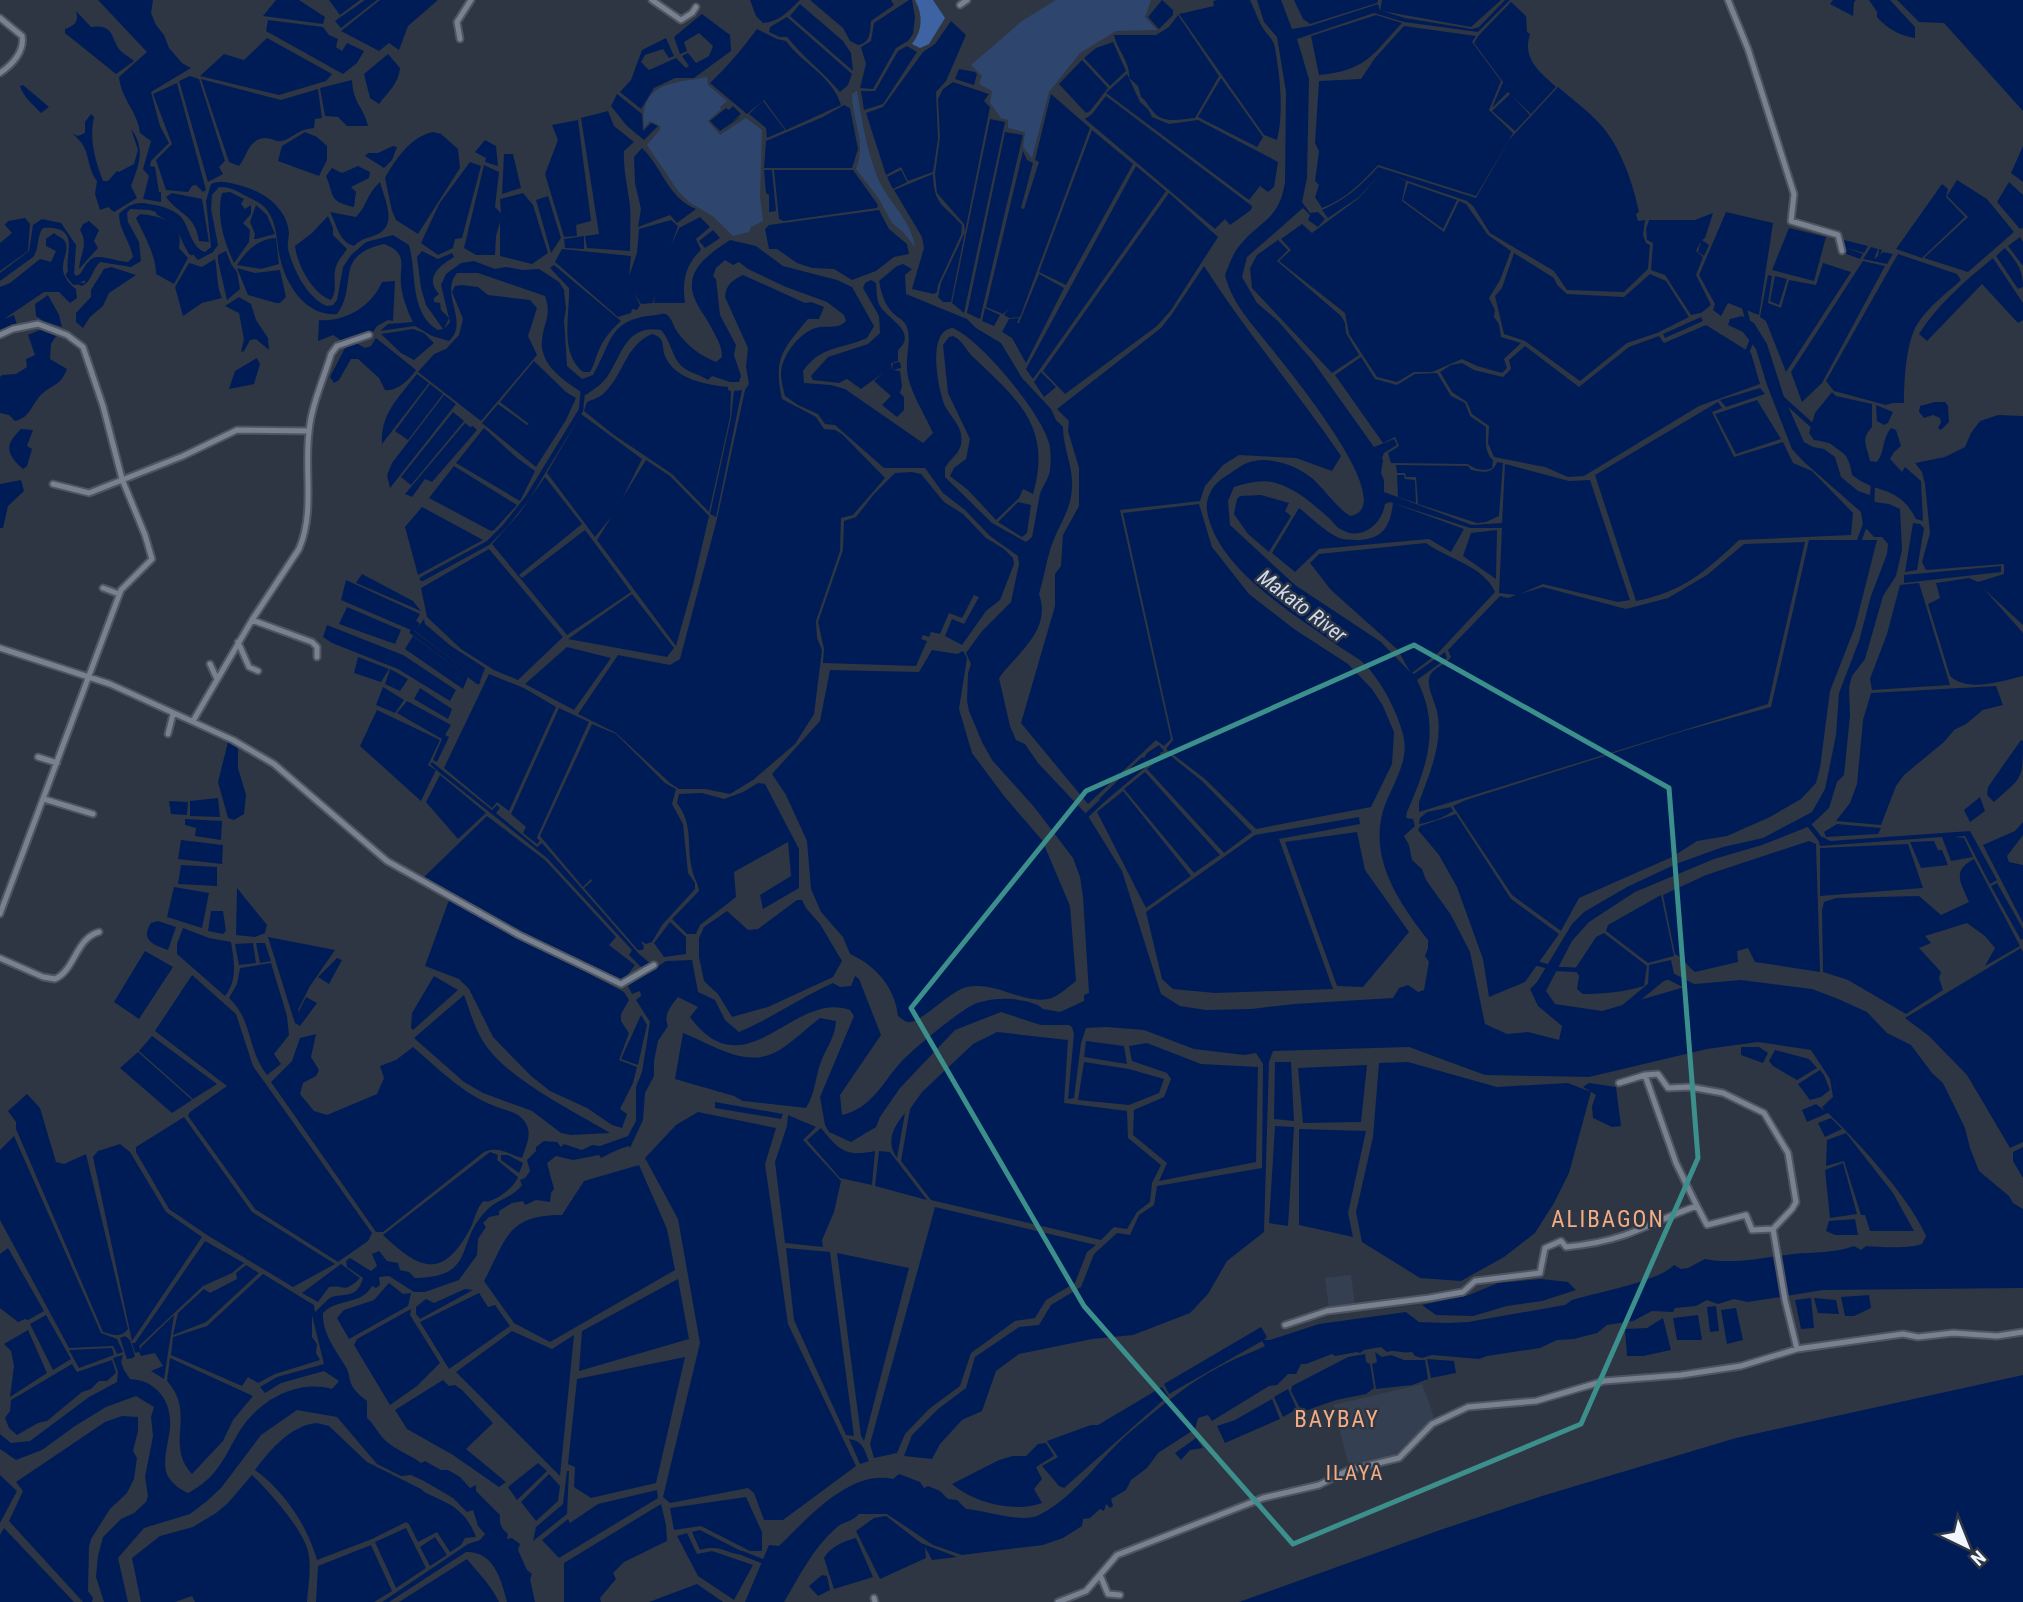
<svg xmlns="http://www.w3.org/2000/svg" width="2023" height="1602" viewBox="0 0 2023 1602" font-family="'Roboto Condensed',sans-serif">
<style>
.built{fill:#343f52}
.green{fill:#2e466d}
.forest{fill:#3d63a3}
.water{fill:#001c56;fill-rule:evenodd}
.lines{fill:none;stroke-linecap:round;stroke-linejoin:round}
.canal{stroke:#001c56;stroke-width:4.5}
.river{stroke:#001c56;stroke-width:8}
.minor-casing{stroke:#4f5560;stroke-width:9}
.minor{stroke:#788190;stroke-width:5}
.marked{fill:none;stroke:#3c8f8b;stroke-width:5;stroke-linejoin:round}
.labels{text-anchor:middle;stroke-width:5;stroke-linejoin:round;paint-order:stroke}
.water-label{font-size:21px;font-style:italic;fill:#cfdbed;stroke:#2e3643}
.neighbourhood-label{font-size:21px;letter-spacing:2px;fill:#f3ac84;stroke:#2e3643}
.quarter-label{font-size:23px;letter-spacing:2px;fill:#f3ac84;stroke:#2e3643}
</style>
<rect width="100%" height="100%" fill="#2e3643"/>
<!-- built -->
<path class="built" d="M1351,1275L1355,1305L1329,1308L1325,1278Z
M1422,1384L1434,1417L1393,1456L1349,1466L1333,1405Z"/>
<!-- green -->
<path class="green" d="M1056,0H1151L1145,17L1157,30L1116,31L1080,53L1049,92L1032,158L1023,147L1025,132L1008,128V120L1001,118L990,103L992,91L979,84L982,76L971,65L1022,21Z
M707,77L708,85L727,101L720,107L721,109L708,121L720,135L746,118L762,130L760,196L763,221L751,227L749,232L733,236L714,217L689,202L678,191L647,145L660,130V126L650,121L644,128C640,81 672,84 707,77Z
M857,91C862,121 867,153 879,181C890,204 911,220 915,247L903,232L892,223L879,199L856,169C867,140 852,122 852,94Z"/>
<!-- forest -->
<path class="forest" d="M915,0H933L945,18L929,44L920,48L912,44C923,30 923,15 915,0Z"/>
<!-- water -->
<path class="water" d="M98,0H153L151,13L156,25L164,35L169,48L182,63L191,68L151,92L160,126L169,143L151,161L150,166L155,167L159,192H161V202L143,199L149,176L143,169L151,141L140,133C138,112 121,99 119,77L147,52Z
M276,0H299L325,17L323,24L263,16Z
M329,0H360L340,15Z
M365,0H377L341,28L335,21Z
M380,0H438L408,26L399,50L389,43L379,51L341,31Z
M750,0H800C789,11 779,22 763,23L756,16Z
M810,0H891L894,5L871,21C870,31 871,43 858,45L850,41L843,28Z
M909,0H912L915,17L913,34L908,41L896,48L873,89L860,88L866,64L861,47L871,41L874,23Z
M1162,0L1173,10V15L1159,29L1148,17Z
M1218,0H1250C1254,8 1257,17 1261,25C1265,33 1274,39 1275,48C1280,75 1284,113 1277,140L1264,135L1179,14L1214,6L1213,1Z
M1257,0H1281L1292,29L1310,26L1378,4L1380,11L1382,0H1501L1471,27L1382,11L1405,18L1472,29L1479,27L1505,0H1510L1478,32L1404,22L1374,13L1297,39L1309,79L1307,178L1302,202L1310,213L1318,212L1325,219L1318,227L1308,220L1310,215L1303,208L1247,257L1242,277L1257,303L1278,321L1312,360L1374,447L1394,439L1397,445L1384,453L1382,458L1383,460L1381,473L1384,480V492L1472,525L1502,523L1505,464L1569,481L1590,480L1630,600L1618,602L1543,584L1520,594L1543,587L1626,609L1668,598L1707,575L1744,544L1805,542L1768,704L1419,812V802C1429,775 1442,746 1438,717C1437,705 1427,690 1429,679C1431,667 1446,666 1451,657L1448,650L1500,596L1508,598L1516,595L1499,593L1502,528H1470L1390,502L1385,504C1382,524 1362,541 1342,530C1337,528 1334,523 1330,519C1314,505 1297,489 1276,483C1262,479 1248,483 1234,487L1228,501L1230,525L1295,585L1381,642L1410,672L1398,650L1331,590L1310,563L1319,554L1426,543C1448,559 1484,566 1495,592L1438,653L1412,673L1414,674L1445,652L1447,658L1417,680C1441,728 1427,766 1407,812L1406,818L1413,819L1415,826L1404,836L1409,845L1412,860L1422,869L1426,880L1451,915L1470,952L1485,1024L1507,1034L1528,1032L1559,1040L1562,1026L1538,1006L1530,989L1537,982L1572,924L1584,912L1627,887L1676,864L1723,847L1763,838L1812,812L1825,789L1836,735L1839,693L1859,641L1871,596L1887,554L1888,544L1882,537H1874L1863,525L1861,512L1804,462L1792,449L1767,385L1756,349L1743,332L1728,325L1730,319L1742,316L1754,323L1767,344L1784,397L1804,442L1813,447L1824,449L1835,457L1841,477L1858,491L1870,495L1875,502L1889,504L1900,509L1902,550L1896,576L1883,596L1865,659L1852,676L1849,687L1850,716L1844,775L1837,782L1829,808L1810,826L1762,845L1714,859L1635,892L1589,922L1572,941L1546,991L1555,1004L1602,1011L1695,984L1741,980L1812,989L1836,998L1867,1012L1887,1033L1911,1045L1932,1073L1943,1083L1965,1128L1970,1148L1979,1171L2009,1196L2013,1203L2023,1209V1288L1823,1290L1748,1302L1734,1299L1718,1304L1707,1300L1696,1306L1675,1308L1673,1312L1652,1311L1633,1321L1607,1325L1597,1333L1574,1339L1557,1340L1540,1348L1487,1356L1479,1359L1432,1355L1422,1358L1415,1356L1412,1352C1403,1354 1394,1349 1387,1352L1381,1347L1364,1350L1360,1353L1357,1352L1335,1356L1332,1354L1306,1364H1301L1296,1374H1288L1277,1385L1269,1386L1212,1421L1208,1415L1198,1418L1195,1429L1158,1453L1147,1468L1131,1480L1126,1490L1111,1499L1113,1506L1110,1508L1106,1504L1104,1511L1100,1509L1090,1518L1083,1519L1082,1526L1063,1538L1043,1545L962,1555L933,1545L887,1514H859C851,1523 843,1521 836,1528C813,1548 799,1577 784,1602H745L769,1545L779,1546C808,1518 850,1469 893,1479L899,1474L920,1482L924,1488L928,1486L940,1491L948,1499L957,1500L966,1509C986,1510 1021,1524 1039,1515C1072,1500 1102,1456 1130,1432C1159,1408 1188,1383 1221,1366C1235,1358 1251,1353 1265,1346L1262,1341L1169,1394L1164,1384L1261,1327L1267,1337L1264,1340H1270L1319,1324L1406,1312L1419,1322L1447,1323L1468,1322L1565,1305L1572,1300C1595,1293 1660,1281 1674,1265L1681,1269L1688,1268L1705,1259C1734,1265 1764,1257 1794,1254C1812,1252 1836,1253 1854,1246L1861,1250L1866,1246C1881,1247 1908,1249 1922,1244L1926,1236C1909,1197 1859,1143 1828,1113L1807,1122L1802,1110L1816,1104L1825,1111L1822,1107L1833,1097L1830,1079L1811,1050L1758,1042L1707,1049L1589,1077L1485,1075L1409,1047L1273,1051L1269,1062L1264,1232L1227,1261L1208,1294L1190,1313L1133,1335L1092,1339L1019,1354L996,1371L982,1411L962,1420L940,1444L932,1459L904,1456L912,1435L938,1409L966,1388L975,1357L1019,1327L1039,1325L1051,1305L1081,1287L1094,1254L1117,1233L1130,1235L1139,1215L1154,1205L1157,1186L1262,1168L1263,1064L1256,1053L1244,1055L1194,1049L1144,1030L1106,1027L1086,1028L1081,1043L1074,1098L1068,1099L1074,1034L1072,1027L1069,1025H1041L1001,1012L955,1030L900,1088L880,1117L876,1127L851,1142L829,1132L825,1125L820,1097L854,1016L850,1010C794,989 746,1093 690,1017L698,1007L678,997C671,1006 663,1015 668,1026L658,1041L654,1061V1076L645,1093L643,1120L630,1148L629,1146C618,1149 611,1153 601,1158L599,1155L573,1160L556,1156L547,1163L554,1189L551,1193L550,1202L536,1200L525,1205L523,1201L512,1203L499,1211V1215L489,1217L483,1223L486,1227L478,1239L477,1255L459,1280L425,1292H414L389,1276L379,1277L380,1285L376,1288L372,1286C362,1305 337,1298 323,1313C322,1335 337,1351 347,1369C350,1376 349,1383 355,1390C358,1394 363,1398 367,1401V1418C375,1425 378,1434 386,1441C397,1451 411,1455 421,1463L425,1461L441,1470H448L460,1477L470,1488L476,1485V1491L500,1515C499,1524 501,1528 508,1534L507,1539L512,1538L520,1544L518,1550L527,1570L532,1574L530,1579L535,1602H507C501,1578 493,1551 466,1552L389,1602H382L468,1544L480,1540L485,1534L478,1526L473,1510L467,1512L453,1498L424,1481L411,1475L401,1476L377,1464L337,1417L297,1410L261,1435L221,1488L207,1501L190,1514L144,1528L118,1558L128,1602H104L96,1577L98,1556L103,1537L121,1519L134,1513L146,1502L148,1496L145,1477L153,1436L151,1417L154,1407L136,1396L106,1407L75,1426L42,1450L16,1460L0,1449V1434L11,1443L30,1441L89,1397L117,1382L118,1372L113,1358L123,1355L121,1362L124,1370L130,1379C156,1380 172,1401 170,1427C169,1441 163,1458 166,1471C168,1481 179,1489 188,1493C218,1477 223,1459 239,1432C258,1401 296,1379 332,1389L339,1381L324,1371L281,1383L265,1393L260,1387L277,1377L324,1364L312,1315V1337L317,1344L316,1353L320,1360L275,1374L258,1383L248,1377L242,1386L171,1355L173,1337L207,1326L263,1274L314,1305L315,1312C319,1309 328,1298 332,1297C348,1293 357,1298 363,1278L347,1267L346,1261L350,1258L371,1271L377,1266L372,1254L379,1251L387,1261L398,1263L400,1270L409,1272L415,1278C478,1277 454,1242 487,1210C496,1200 515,1196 522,1185L520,1180L525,1178L530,1171L527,1160L536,1151V1147L544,1141L557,1142L561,1147L564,1144L582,1150L592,1145L600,1146L628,1136L636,1121V1087L642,1072L650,1022L636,1000L641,996L640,991L632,994L628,986L666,961L692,960L698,992L715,1000L725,1020L739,1032C772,1018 800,998 833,983L840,987L851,986L855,976L859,979L881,1035L840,1095L842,1115C872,1108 882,1083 901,1062C912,1050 962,1008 977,1003C988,999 1002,998 1014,999C1023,1001 1037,1002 1043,1009L1060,1012L1084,1001V995L1089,993L1083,897L1080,877L1073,858L1035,808L992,760L982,742L969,711L967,701L968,673L971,664L966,653L982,631L1011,602L1019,564L1018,556L990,536L965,510L943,493L925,468H884L835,425L825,424L818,414L798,405L785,396C783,389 781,381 781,374C781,355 802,329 820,327C830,326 838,329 846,321L844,315L827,302L786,287L748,269L739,262L733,265L725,260L716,268L713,276L716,279L720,315L736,345L734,355L741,376L739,382H730L712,376L708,380C698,373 686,373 678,362C671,352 670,340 661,330C626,324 622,355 607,377C601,385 594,389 586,395C567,383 539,366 542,340C544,321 552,316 545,296L478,273H457C439,294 470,321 449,341L432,336L415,326L380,331L388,324L413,322C408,313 402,296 401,285C399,266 409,253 384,244C332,256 359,285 337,314C306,317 286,285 280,258C276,242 278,225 267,210C262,203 252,199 244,195C236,190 229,187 219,187L212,195L211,209L218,245L213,252L198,260C186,249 190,234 180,221L150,210L130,209L127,213L128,222L139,242L141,261L131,267L100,262C92,269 92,282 82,286C46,276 95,225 43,228C36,237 40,248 33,257L0,281V273L29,251L33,225L42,219L61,223L76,245L74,276L80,283H85C84,244 104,260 128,262L133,257C130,241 119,230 119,214C128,205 136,201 149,204C160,206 171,208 180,216C190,226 190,247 205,252L211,247L206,201L211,184C221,179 231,183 242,186C264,192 287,208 289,233C289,238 287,243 288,249C293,269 307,298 327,306L333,305L337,300L343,267L351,255L366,242L393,235L409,245C417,273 409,313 438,330L443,329L426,305L421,288L417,257L422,251L438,259L452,253L454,257C439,266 424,278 439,294L434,298V302L440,303L441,310L449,318L444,329L450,322L441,285L446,274L461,263L474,261L495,269L506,267L523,270L539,269L559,282L564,290L566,309L564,320L567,366L582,379L593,375C613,341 608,319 656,315C662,314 666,312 670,318C673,322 674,328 678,333C688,346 699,355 716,362L722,357C722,347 718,340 713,331C708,320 698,308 694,297C684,269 711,253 730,240L756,246L783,266L837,280L852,287L874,326L867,338C840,350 822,345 803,371L804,383L831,385L845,389L923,443L933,433C925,415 912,395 908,377C904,359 912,342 907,327C904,319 897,318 892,312C884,303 881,292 879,281L897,266L903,264L912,269L905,275L906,294L967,319L976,328L1001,343L1022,378L1051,409L1056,420L1063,427C1063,448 1073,465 1072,486C1072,509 1058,526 1051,547C1046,562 1044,578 1039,594C1052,630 1018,652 999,678L1010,726L1016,740L1025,744L1038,763L1088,816L1122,871L1161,994L1180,1006L1206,1010L1251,1009L1294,1004L1393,998L1399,988L1408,985L1418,992L1424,990L1429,962L1425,956L1428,948V940C1400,904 1369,860 1383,811C1391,785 1412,760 1402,731C1396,710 1384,687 1370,670C1362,659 1348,653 1337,645C1293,613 1217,569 1207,511C1205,496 1214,483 1226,476C1234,471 1245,462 1254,461C1273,457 1298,466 1313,479C1326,491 1335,506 1350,516C1409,506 1262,339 1247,318C1237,305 1229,291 1225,275C1229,265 1233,253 1240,245C1260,220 1279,221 1285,182L1286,92L1277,37L1264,22ZM953,328C982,341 1041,413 1049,443C1051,451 1051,462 1050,470C1049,479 1042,487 1040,494C1037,508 1035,523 1032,537L1026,542L992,523L945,477V468C952,456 964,452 961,435C960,424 950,416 945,406C938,389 926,330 953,328Z
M1294,0H1378L1377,3L1310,24L1303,19Z
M1833,0H1856L1854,2L1853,16L1830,4Z
M1869,0H1890L1915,27V38C1901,36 1886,28 1877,17V12Z
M1897,0H2023V111L1944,23L1919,22Z
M1511,2L1526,16L1527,32L1530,34C1522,59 1539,71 1556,87L1531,114L1512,96L1530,115L1515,131L1492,111L1510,94L1508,92L1492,108L1503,82L1474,43L1479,35Z
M800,4L843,41L851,53L853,71L790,16Z
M76,11L91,27C115,23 111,40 120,50C123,54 130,57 134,61L116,74L65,33V29C75,25 79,22 76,11Z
M702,14L730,35L731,51L694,78H675L654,88L641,109L620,92L631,80L642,50L666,38L674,56L669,58L663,49L645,55L641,62L649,70L676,58L686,68L689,66L682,56L688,53L696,63L709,56L713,46L699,33L684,42L687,51L680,54L674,37Z
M1178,15L1219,76L1195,118C1180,119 1162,125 1152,110C1147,105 1147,101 1141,97L1138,86L1129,78C1131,63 1117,50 1114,35H1156L1169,27Z
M1376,15L1402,23C1371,56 1367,70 1319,75L1311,36Z
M787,17L852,74L848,85L840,92C823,72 803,57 787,37H780L769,32L770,27Z
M268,20L323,27L329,35L338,39L336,47L342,51L347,43L364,51L357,63L343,74L266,31Z
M951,21L966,35L946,81L936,92L938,139L933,172L908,181L901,167L886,175L866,113L883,107L923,52L935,44Z
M1404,26L1476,36L1472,42L1501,81L1489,110L1513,133L1476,196L1378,165C1361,183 1346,199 1322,208L1315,197L1319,185L1315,181L1319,151L1315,143L1319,81L1361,79L1375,58Z
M757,29L777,39L786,41C803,64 832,76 841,105L786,130L764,100L747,114L710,83C728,66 742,49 757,29Z
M267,38L332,74L326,81L279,95L200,76L224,54L244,60Z
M1113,42L1126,71L1110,86L1084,58L1096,48Z
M907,46L917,52L883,104L864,110L861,91H875L898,51Z
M388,54L400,68C399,83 388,92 379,104L370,98L364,74Z
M1082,60L1108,88L1090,111L1086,113L1059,84Z
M959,69L975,72L977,74L974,85L955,79Z
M1127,74L1140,102L1148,109L1152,117L1169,124L1198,120L1278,162L1274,187L1268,192L1260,186L1249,200L1106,93Z
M190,76L199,79L225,161L219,167L223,174L208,182L179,81Z
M1221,78L1263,137L1257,147L1198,117Z
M201,79L281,100L318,89L322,118L315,119L314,128C296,130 295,137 282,141C276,142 271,138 265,138C248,139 247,157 239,166L229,162Z
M352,80C353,104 363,105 368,126H347L338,117L325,116L320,88Z
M953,82L989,94L984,101L990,107L951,302H943L938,297L941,283L965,232L964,224L937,193L935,174L940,137L938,99L943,89Z
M177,83L206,190L203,192L196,185L192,186L188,192L166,190L156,160L172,144L153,94Z
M23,85L49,107L41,113C34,106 22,95 20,86Z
M1558,87C1572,99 1587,110 1599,123C1620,145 1633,183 1639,212L1636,214L1638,221L1645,220L1643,235L1646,243L1650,245L1648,269L1624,292L1567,290L1554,271L1490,233L1473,206L1467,201L1393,176L1406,181L1402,201L1444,232L1459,201L1466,204L1488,235L1511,251L1500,280L1489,298L1495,310L1494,317L1499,324L1501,337L1521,343L1504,359L1507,368L1502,373L1477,366L1462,359L1432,372H1414L1397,382L1377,377L1349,334L1345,313L1279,261L1291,250L1281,239L1302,224L1312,233L1359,198L1382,172L1359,197L1328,218L1322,210C1345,200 1361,186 1378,167L1476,198L1509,140Z
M617,94L642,114L643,131L651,123L658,126L644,140L627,126L611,106Z
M1051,94L1090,128L1020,317L1009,318L1004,315L1009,308L1003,314L986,307L1023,151L1027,160L1033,163L1021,208L1024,209L1039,162L1035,160Z
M1106,96L1252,206L1251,210L1230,225L1225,219L1215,229L1085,119L1092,114Z
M763,101L785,130L767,138L766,128L749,114Z
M844,105L850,108L858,149L852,168H764L766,141L823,117Z
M733,106L741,114L733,121L742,116L720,131L710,121L726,108L729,110Z
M608,111L614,126L634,142L624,151C623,170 628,188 630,206C631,221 630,236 630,251L587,248L585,236L599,234L581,118Z
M91,114L94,117C89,139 95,160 103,181H108L117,171L119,172L134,164L138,150L131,129C146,149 139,164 131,186L137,198L114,212L108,207L100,210L95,194L97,181C84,163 93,151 73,134L78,136L85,133V122Z
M990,119L1005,122L964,313L952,303Z
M578,120L591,221L576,225L577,236L564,237L545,174L558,140L552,125Z
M1092,130L1133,164L1066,285L1039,272Z
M305,132L317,137L327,146V160L319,176L278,161L282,146Z
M433,132L441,134L458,149L460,168L418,234L396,220L392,211L385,178C395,160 411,136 433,132Z
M1005,132L1023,135L980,319L967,313Z
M485,140L496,146L498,166L485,162L486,158L475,152Z
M393,146L397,147L392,160L384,168L365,156L368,153H378Z
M2023,146V182L2011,173Z
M642,148C662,167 668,198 696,209L677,223L670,215L638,227L641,209L635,183L634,157Z
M504,154H513L521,188L502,194Z
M470,162L481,166L462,238L455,239L453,248L438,255L421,243L439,204Z
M484,165L499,172L495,207L501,213L500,199L523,193L533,205L548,253L532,264L500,256V222L496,236L495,255H476L464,248Z
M358,166L370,172L369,178L351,187L356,192L354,207C328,201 335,197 326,176L332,168L342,173Z
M1136,166L1166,191L1033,379L1026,369Z
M764,170H772L776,211L769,212V195L766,193Z
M774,170H853L878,205L877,208L784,221L779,219Z
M901,170L907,182L893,189L887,177Z
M933,174C934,205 942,203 962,225L961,235L938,285L937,292L934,294L912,289L924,248L922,237L894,190Z
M1957,180L1987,199L2014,232L1968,272L1924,258L1968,217L1947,196Z
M380,182C384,198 398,224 378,234C367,239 364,237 354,246C339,242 337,225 330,212L356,217C367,206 366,195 380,182Z
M2009,182L2023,195V228L2020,229L1997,202Z
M1408,183L1457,200L1443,229L1403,200Z
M1942,184L1948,189L1946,197L1965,217L1922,258L1896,249Z
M230,192L244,199L241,204L245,209L251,205V214L243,223L250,230L249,242L234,263C224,241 216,217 222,193Z
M172,193L202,199L209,242L199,241C195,214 180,216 166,197Z
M1169,193L1218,237L1171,310L1157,326L1065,394L1043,371Z
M548,196L561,238L551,253L536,200Z
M256,205L267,215L275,234L256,239H254L255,234L250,222Z
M879,210L889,229L907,244L909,254L894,257L876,271L852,280L834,269L812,268L797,263L777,249H769L765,229L769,225Z
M1726,212L1773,223L1759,315L1728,303L1721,316L1713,310L1715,304L1699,275Z
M1713,213L1705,238L1702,240L1709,245L1704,256L1698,252L1701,241L1696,251L1703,257L1696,275L1711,305L1701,313L1691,315L1665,275L1651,270L1653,243L1647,240L1646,229L1649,220H1695Z
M140,214C161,216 184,222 179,248L188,258L174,284L156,274C156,255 144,235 136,218Z
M328,216L333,228V235L347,249C344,254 339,259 337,264C331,277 339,288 331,300C313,294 297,265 295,246L312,233Z
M700,217L710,227L696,239L701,250C685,265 682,282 685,303H654L655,295L653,303L641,304L634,293L640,305L637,310L632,309L631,313L618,317L555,262L562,249L631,256L629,276L637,253L639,229L671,220L678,226L671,246L679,228Z
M25,218L30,224L28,251L0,271V243L12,233L5,225L8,221Z
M89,221L99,230L94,241L98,248L79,269C80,253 89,245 80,230L83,224Z
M1789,228L1826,237L1814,281L1772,270Z
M713,230L720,238L705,248L699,241Z
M54,233C57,236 61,237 64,240C74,253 49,268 76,289L77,298L70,303L59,292H44L4,319L14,315L17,325L0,330V287L10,283L40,259L51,262L56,251L46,246V239Z
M584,236V249L565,248L564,239Z
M2020,237L2023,242V266L2008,246Z
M276,238L279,264L261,269L237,265C246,251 258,239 276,238Z
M1840,239L1868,246L1864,253L1844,247L1863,254L1860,259L1844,253Z
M1278,240L1288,250L1277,261L1341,316L1345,323L1346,333L1359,355L1332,373L1252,288L1250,268L1257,255Z
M1871,247L1878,249L1874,259L1878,256L1879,249L1882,250L1880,255L1883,252L1893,254L1887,264L1863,259Z
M2005,248C2016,261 2023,269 2023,287L2018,289L1996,256Z
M226,251L231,264L237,272L240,289L227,300L218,261V255Z
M1514,253L1554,278L1557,285L1567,294L1624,297L1650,274L1666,281L1689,317L1657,333L1627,343L1580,381L1525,341L1504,334L1495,296L1502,288Z
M1898,254L1957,274L1961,280C1947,293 1929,306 1918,323C1906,341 1904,381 1904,403H1893L1886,405L1834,391L1826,381Z
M1993,258L2023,303V320L2018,323L1982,284L1927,341L1919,334C1937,305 1966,280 1993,258Z
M215,259C218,272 216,285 222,298L202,303L183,316L175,287L189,263L202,267Z
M1863,261L1885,266L1822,383L1802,402L1791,372Z
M1823,263L1851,272L1786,372L1766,321L1760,317L1768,275L1772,276L1768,303L1781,308L1789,280L1816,285Z
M554,265L621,321C611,330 604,338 599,350C595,358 595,364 590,372H583C559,353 570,315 569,288L550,268Z
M1204,266C1246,332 1297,391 1341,456L1332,471L1296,458L1239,455L1223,465L1205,486L1200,501L1120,510L1171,739L1164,746L1156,740L1088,804L1021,723L1055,606V574L1061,566L1063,535L1079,506V468L1068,431L1069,421L1057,409L1161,328L1172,314Z
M111,267L136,275L109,293L103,306L90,317L83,328L76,322V313L91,297V290L104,269Z
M237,268L255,273L280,270L286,297L280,303H276L248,295Z
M1039,274L1064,288L1026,363L1012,338L1002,332L1009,319L1019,318L1017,323H1019Z
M743,275L805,303L811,302L824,307L819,319H808C783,349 773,358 782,399L816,417L824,429L835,430L842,434L885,478L853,515L841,518L840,551L816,621L817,638L822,650L814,714L795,744L753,780L730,794L705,789H679L670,783L616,733L578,714L618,655L670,665L680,659L717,519L745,390L749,384L746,367L748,348L725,297C726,284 733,280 743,275Z
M1775,276L1787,279L1779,305L1770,301Z
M871,280L876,283C877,291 876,299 880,306C889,320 918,332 898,350V361L891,363L892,370L893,363L900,362L901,368L893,370L900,371L902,386L900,393L904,397V410L897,417L882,405L891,396L874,381L883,373L861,389L847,379L839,383L813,380L811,376L828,357L868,344L880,333L879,316L863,288L865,283Z
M395,281L393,321L388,320L377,326L373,332L342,341L333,335L318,341L319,320C345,322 371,307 382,282Z
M462,285L478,287L488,295L530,300L537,308L528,336L537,355L481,421L418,372L434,354L446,349L459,335L463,319L452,292L455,286Z
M48,295L59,315L62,327L43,321L36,316L35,304Z
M239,297L251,304L256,320L268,338L269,350L256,339L250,340L244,351L241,352L244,339L239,313L225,306Z
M985,308L1000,315L994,326L982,321Z
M1701,317L1703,321L1665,338L1663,334Z
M1706,325L1751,353L1760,384L1699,406L1584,476L1568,477L1545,467L1494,457L1488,443L1489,426L1472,414L1467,402L1452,392L1440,372L1451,365L1462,363L1474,370L1503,377L1511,369L1509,360L1525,346L1579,387L1629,347L1659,336L1664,343Z
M413,329L424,333L434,343L414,360L401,353L381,334Z
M40,330L56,336L51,344L50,359L67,369C60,386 55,383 43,393C32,402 31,418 15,421L9,415L0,413V377L2,375L16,374L27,367L26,359L35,355L28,335Z
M652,334C666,338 661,345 665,356C674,379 707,385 728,387V390L731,391L730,417L709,512L672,474L614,435L584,411L587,402C591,400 598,398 602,395C624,376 624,346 652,334Z
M953,336C962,340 965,348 971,355C1016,398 1053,426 1033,494L1023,489L1019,498L996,520L968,490L950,476L954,468L966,459L970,439L948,393L943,345L949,337Z
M376,338L416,370C409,380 397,392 385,390L379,378L358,359H351L339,380L334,383L330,377L345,348L356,343L365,348L371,346Z
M1361,357L1375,379L1397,385L1415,374L1437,373L1451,396L1465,403L1470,416L1486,427C1486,439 1484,452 1493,460L1492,468C1485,472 1474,469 1468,464L1391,463L1388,453L1399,446L1395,437L1383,443L1335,375Z
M257,358L260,364L254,384L229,389L235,371Z
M534,361L566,392L576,398L566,420L536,467L482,423L498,404L527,425L529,424L500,402Z
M1041,372L1056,387L1044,397L1034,382Z
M417,374L429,383L382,444C380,414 399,397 417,374Z
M430,384L443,394L408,440L395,431Z
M1760,388L1765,394L1726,407L1720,400Z
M742,390L716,517L710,514L731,418L734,391Z
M1832,392L1836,396L1872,404V427C1860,440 1867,445 1870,461L1877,462C1885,452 1882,438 1891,428L1896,430L1901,446L1894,452L1890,459L1902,472L1905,467L1921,481L1923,521L1916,519C1898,484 1877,495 1852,475C1849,451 1837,443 1814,440L1809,433L1815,413Z
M444,395L456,404L390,488L387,475L392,463Z
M1757,400L1781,439L1736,454L1715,414Z
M1718,402L1722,408L1712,412L1734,457L1783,442L1793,463L1812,471L1853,513L1851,535L1739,540C1706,571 1683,592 1636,601L1595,475Z
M1935,402H1945L1948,406L1949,422L1941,430L1938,428L1941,422L1940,418L1933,415L1924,418L1919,412L1920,406Z
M1876,405L1893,412L1888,423L1884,425L1877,421Z
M453,412L464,421L411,485L401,477Z
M581,414L642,459L622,499L646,460L670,476L709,516L693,585L676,646L597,540L612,516L595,537L547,473Z
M1998,415L2023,416V625L1984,589L2023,633V676C2001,681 1969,693 1950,676L1928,604L1940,598L1936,583L1969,578L1978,582L2004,574V564L1926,570L1922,562L1930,533L1925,484L1922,472L1915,463L1945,457L1965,447L1971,433L1980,421Z
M465,423L470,427L473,426L477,430L432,482L425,479L412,497L405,494Z
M484,428L517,458L535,471L520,501L456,463Z
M21,429L33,430L27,446L32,449L27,466L23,469C6,454 4,445 21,429Z
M1497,462L1503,463L1499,516L1486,522L1477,523L1418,504L1416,477H1406L1405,473H1397L1396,465L1468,466L1471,470C1483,472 1492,475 1497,462Z
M454,466L517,505L494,530L491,531L429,498Z
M912,472L921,474L944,502L963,514L986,538L1004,549L1013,558L1014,564L1000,600L986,611L962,645L945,636L952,619L964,624L979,597L974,595L962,618L949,613L940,634L931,632L929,637L923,635L921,639L927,641L916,666L823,663L824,649L818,622L843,550L844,521L856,517L874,494L895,473Z
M1397,475H1404L1405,479L1415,480L1416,503L1398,497Z
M545,477L582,524L519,575L522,578L585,530L631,592L567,635L492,544L518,515Z
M21,480L24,491L8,506L3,528H0V484Z
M1261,495L1289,503L1285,511L1291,516L1269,552L1248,534L1234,514L1237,499L1240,496Z
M1018,502L1031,505L1027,533L1022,537L998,522Z
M1393,503L1464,529L1451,552L1429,539L1319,549L1295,572L1272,553L1299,508C1312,518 1324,531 1339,538C1344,540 1349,539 1355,540C1382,540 1390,528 1393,503Z
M1199,504L1212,547L1249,594L1294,629L1348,664L1372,689L1383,706L1394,732L1392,764L1371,807L1256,829L1205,779L1166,749L1173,740L1123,513Z
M422,507L483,540L418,575L405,527Z
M1913,523L1920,524L1924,528L1917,570L1905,572Z
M1497,530L1496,579L1463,556L1471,533Z
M1809,540H1877L1855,627L1830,691L1820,768L1816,783L1801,799L1770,817L1727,836L1697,841L1672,857L1579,898L1561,931L1512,895L1453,806L1466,800L1680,732L1771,707Z
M489,549L563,637L518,680L494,670L461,649L427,617L421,588Z
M2001,566V572L1904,583V575Z
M362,574L413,601L421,611L356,583Z
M346,580L420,614L411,630L341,600Z
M1919,583L1950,685L1872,690L1870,679L1887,634L1900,585Z
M632,594L674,648L667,657L568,639Z
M347,607L401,630L395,644L339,624Z
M424,619L425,624L451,646L485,668L480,681L415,631Z
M327,625L403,655L456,690L450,701L398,669L332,643L323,637Z
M413,636L468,677L463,689L405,649Z
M567,647L611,658L574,710L525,684Z
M932,650L957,654L963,651L967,658L959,709L972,753L1004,796L1042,840L1070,906L1076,981C1068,987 1058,997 1048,999C1022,1004 996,981 967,987C949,991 920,1025 907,1022C904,1021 901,1018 898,1016C895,987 875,965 850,954L843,937L821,912L811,889L807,841L786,795L772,774L820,721L830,670L919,672Z
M358,657L389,669L381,682L354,673Z
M390,669L408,679L400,691L385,684Z
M489,674L524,688L556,707L509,811L497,802L492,808L444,768Z
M1996,686L2003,705L1983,710L1966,724L1954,730L1944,742L1904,775L1896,786L1881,825L1836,821L1850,803L1857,784L1863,720L1871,693Z
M383,687L404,700L395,713L376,705Z
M420,688L452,709L448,719L414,699Z
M407,701L451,725L445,735L449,737L437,762L433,760L442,739L397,713Z
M559,708L589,722L538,835L537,838L540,841L537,844L523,833L526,827L511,814Z
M377,710L440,740L428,765L436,770L421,801L360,746Z
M592,724L616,734L665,783L676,789L672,804L683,824L688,873L695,883V889L662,925L652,942L646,944L641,941L644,947L643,950H638L584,888L592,881L591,879L583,887L540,836Z
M229,738L238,745V768L246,795L244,814L234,820L228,818L218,782Z
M2021,740L2023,741C2023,780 2023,776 1994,802L1987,795L1988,787Z
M1159,745L1164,751L1160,753V755L1103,803L1099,799L1142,757L1144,758L1147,753Z
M1167,753L1202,781L1252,832L1224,853L1147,769Z
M432,762L492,810L497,805L500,808L496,813L537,847L542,843L639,954L651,964L643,969L629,955L632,950L547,858L440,773L430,764Z
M1145,772L1220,855L1194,873L1124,789Z
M440,775L486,813L458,839L426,802Z
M758,783L765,784L799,849V888L763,909L760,895L791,876L788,842L734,872L736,897L700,925L696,934H687L672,919L699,891C698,882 693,877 692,869C686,844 694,826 677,803L679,794L702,793L724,799L743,792Z
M1123,791L1191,876L1146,908L1097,812Z
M1980,797L1985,811L1970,822L1964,810Z
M218,798L220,817L190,816V801Z
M169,801L188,802L187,815L171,814Z
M1451,807L1453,811C1443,818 1431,822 1419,824L1420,818L1427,812Z
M1456,814L1511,899L1559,934L1525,982L1489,997L1483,959L1457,887L1439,855L1418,830L1420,826Z
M487,816L545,860L616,937L609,945L635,965L623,981H619L520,933L423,878Z
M1359,817L1360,824L1279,839L1333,989L1215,993L1173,989L1162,979L1146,912L1255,835Z
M185,819L222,821L221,840L195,836L196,828L185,825Z
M2023,822V835L2007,856L2009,862L2023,865V923L1983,845L2015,831Z
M1837,824L1881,828L1878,834L1826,837L1824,832Z
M1970,831L1997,880L1990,884L1965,836L1954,837L1964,838L1973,857L1951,861L1942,837L1820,846L1818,838L1823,837L1830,841Z
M1357,832L1365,870L1409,932L1363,987L1337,986L1285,842Z
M181,840L223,845L222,864L178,859Z
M1809,841L1816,844L1820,972L1755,962L1748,948L1737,951L1738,962L1695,972C1687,966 1684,958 1675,954L1663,895L1706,875Z
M1934,841L1938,850H1942L1948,865L1921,868L1910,842Z
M1908,844L1923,888L1820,896V848Z
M1974,859L2020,946L1985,966L1995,948L1985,936L1967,923L1925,936L1931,943L1919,948L1941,972L1939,978L1943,990L1906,1014L1848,980L1823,972L1822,910L1824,902L1836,898L1919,896L1941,915L1969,902C1961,883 1951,871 1974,859Z
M181,865L217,867V886L178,884Z
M1997,883L2023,929V939L2021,940L1991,886Z
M174,887L209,893L202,928L167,917Z
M237,888L267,925L265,933L255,937L236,935Z
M1661,895L1674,956L1648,963L1606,931L1608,925Z
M449,900L624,992L629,1000L621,1014V1021L629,1033L619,1060L637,1067L633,1083L620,1109L627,1114L622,1128L612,1125L587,1108L550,1091L531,1076L493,1037L469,989L459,979L425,966Z
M797,900H802L806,908L820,924L842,961L833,977L768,1007L732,1017L718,994L704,981L699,957V938L704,927L727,911L748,930L758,929Z
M211,911H223L226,931L223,934L208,931Z
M158,921L176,927L168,950C153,945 140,940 151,923Z
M670,922L686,937V954L664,957L654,943Z
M183,928L209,938L231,942C234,961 238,980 225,996L177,954V944Z
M1604,933L1647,966L1644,986C1624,992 1604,994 1583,994L1577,989L1579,976L1575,969L1596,937Z
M268,937L335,950L310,986L298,1010L303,1018L299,1011L306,997L317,1003L300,1026L295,1023L292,1014Z
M253,943L256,963L239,965L235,944Z
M256,943H265L271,961L260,963Z
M2021,948L2023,952V1142L2010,1148L1967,1075L1929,1036L1905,1018Z
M145,951L173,967L139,1019L114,1002Z
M337,958L342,960L329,984L318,977Z
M1671,960L1675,978L1648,985L1649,965Z
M271,963L287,1016L289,1035L274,1054L281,1064L267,1075C247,1050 253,1020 229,998L237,984L240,968Z
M192,975L236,1014L253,1066L372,1233L368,1241L338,1262L255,1209L188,1116L190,1112L227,1086L155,1031Z
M434,976L458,990L413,1030L411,1028L412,1013Z
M464,995C469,1008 473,1023 480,1036C500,1076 572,1110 610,1133L571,1135L561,1133L532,1111L483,1093L464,1082L414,1038Z
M641,1015L647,1025L638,1065L621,1059Z
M820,1018L836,1021C835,1037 828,1045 822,1059C815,1076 816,1092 806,1108L743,1101L734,1096L675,1079L683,1033C714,1045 748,1071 781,1049C795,1040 807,1028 820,1018Z
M997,1032L1068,1040L1064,1103L1127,1111L1128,1138L1161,1165L1152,1183L1150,1202L1137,1212L1127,1229L1114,1227L1101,1240L931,1200L901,1161L910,1109L922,1092L973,1044Z
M316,1034L311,1057L319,1070L316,1076L303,1083L300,1094L314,1111L327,1115L377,1094L384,1078L380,1066L396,1060L413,1047C440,1070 464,1095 497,1107C507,1111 519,1112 525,1122C533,1133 526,1146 522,1158C508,1154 499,1146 484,1152L383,1232H376L271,1082L292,1061L300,1038Z
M152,1036L217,1084L193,1099L139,1051Z
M1086,1041L1124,1046L1127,1064L1084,1057Z
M1147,1043L1201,1064L1258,1067L1256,1162L1159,1181L1167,1163L1133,1135L1134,1110L1164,1097L1171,1079L1167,1073L1132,1061L1129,1046Z
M1741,1047H1759L1768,1053L1763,1063L1741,1055Z
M1775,1050L1809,1059L1817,1068L1797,1080L1773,1066L1769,1061Z
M138,1052L192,1100L172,1113L120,1068Z
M1084,1062L1129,1069L1164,1079L1159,1093L1129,1105L1078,1100Z
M1275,1062H1291L1294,1121L1274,1119Z
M1408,1062L1497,1087L1568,1083L1591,1092L1569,1173L1554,1203L1535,1233L1504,1257L1461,1281L1420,1278L1362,1242L1356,1212L1373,1137L1379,1063Z
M1367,1065L1361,1122L1303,1123L1298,1068Z
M1820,1070L1824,1075L1830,1090L1821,1097L1810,1100L1798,1084Z
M1589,1083L1616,1087L1621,1126L1612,1127L1593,1118L1592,1106L1596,1095L1583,1087Z
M27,1094L40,1108L56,1162L64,1164L86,1154L128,1329C121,1338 113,1335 103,1332L16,1129V1122L8,1111Z
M715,1102L783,1114L781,1119L715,1108Z
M698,1112L776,1128L765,1164L788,1324L856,1466L783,1520H764L754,1493L748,1488L670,1503L663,1497L700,1343L678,1219L645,1158L676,1125Z
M905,1113L897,1158C885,1142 894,1126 905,1113Z
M788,1115L816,1127L803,1140L841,1181L834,1212L822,1240L823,1247L785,1243L775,1162L787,1126Z
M184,1117L252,1212L335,1264L293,1287L207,1235L169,1209L136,1152V1147Z
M1831,1118L1842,1129L1825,1137L1818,1123Z
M1275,1126L1294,1127L1288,1226L1269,1223Z
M821,1128C839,1150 845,1157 875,1151L872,1185L840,1178L807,1140Z
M1299,1129L1366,1131L1348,1213L1353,1237L1299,1225Z
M1846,1133L1893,1193L1914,1231H1870L1865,1215H1861L1844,1161L1826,1166L1827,1140Z
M14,1136L101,1333L117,1339L123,1352L117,1354L113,1346L69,1348L0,1220V1150Z
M120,1144L130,1152L166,1212L202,1237L132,1341L93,1157L98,1151Z
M2023,1147V1178L2013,1161V1152Z
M879,1151L890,1152L927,1200L875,1186Z
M490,1152L498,1155L497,1160L518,1177C514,1187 501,1197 490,1201C484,1203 486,1198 481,1204C476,1211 474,1221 470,1229C442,1281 419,1269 383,1235Z
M501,1155H508L523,1163L519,1173L501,1160Z
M1843,1163L1857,1214L1830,1218L1825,1170Z
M639,1165L667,1229L675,1270L550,1342L514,1323L484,1281C507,1238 507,1215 562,1215L584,1181Z
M935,1207L1096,1245L1087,1252L1075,1283L1046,1300L1035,1318L1015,1321L971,1353L960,1386L929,1409L905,1434L897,1453L874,1458L870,1444Z
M1855,1219L1858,1235H1835L1826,1231L1829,1221Z
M205,1241L244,1263L232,1273L203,1286L139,1346L141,1350V1347L174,1315L164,1379L151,1371L163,1366L155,1353L141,1356L139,1352L135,1353L132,1343H135Z
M8,1248L44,1311L28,1320L25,1319L18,1322L0,1308V1254Z
M786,1248L830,1252L854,1436L846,1435L794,1320Z
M837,1253L909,1268L864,1441L861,1436Z
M341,1264L360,1278C342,1295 347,1284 329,1287L318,1302L302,1293Z
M246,1265L259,1273L206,1322L173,1335L178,1313L204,1289L210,1293L237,1279L236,1273Z
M678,1279L689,1339L579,1371L582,1331Z
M1541,1279L1568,1282L1576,1290L1542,1301L1507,1306L1473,1316L1436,1315L1422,1305L1469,1295L1498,1283Z
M389,1283L403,1294L411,1293L408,1306L349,1339L337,1318L344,1310L374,1300Z
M465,1289L473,1290L420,1319L416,1314V1307L426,1299L434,1303Z
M479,1293L488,1307L495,1305L510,1326L449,1369L420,1322Z
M1869,1295L1871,1308L1854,1316H1845L1841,1297Z
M1811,1298L1814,1328L1801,1329L1795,1300Z
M1814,1298L1836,1300L1839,1314L1818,1313Z
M1716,1306L1719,1331L1710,1332L1707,1307Z
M1736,1308L1743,1340L1727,1344L1721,1310Z
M411,1309L410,1315L440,1363L417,1386L390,1405L354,1345L357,1339Z
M46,1315L71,1359L53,1370L30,1324Z
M1698,1315L1702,1340H1677L1673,1318Z
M1663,1318L1671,1350L1643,1356H1627L1625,1329L1647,1328Z
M28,1330L47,1373L10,1397L14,1366L11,1351L4,1344Z
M512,1331L552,1349L574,1335L560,1476L456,1372Z
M125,1336L130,1340L135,1356L133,1358L127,1359L120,1338Z
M112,1348L114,1355L79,1368L69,1350Z
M1375,1352L1382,1357L1391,1355L1404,1360H1425L1428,1379L1412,1385L1376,1389L1372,1364L1377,1362Z
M1365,1354L1366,1362L1370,1364L1374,1388L1366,1394L1336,1400L1302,1412L1291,1391L1292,1386L1348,1357Z
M685,1357L656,1483L591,1498L574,1487L575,1467L568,1464L577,1379Z
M170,1358L253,1396L233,1420L223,1441L192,1474C164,1444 197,1414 167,1381Z
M1427,1359L1454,1361L1456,1373L1431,1378Z
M112,1360L116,1373L107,1381H99L91,1389L82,1392L47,1421L38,1423L17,1435L9,1428L5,1418L10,1411L11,1400L72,1364L77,1372Z
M2023,1375V1602H1239L1443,1529L1542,1496L1736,1438Z
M443,1380L449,1386L455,1385L462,1390L493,1423L466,1449L506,1482L499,1487L453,1455L407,1429L395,1410Z
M1162,1387L1168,1396L1064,1488L1059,1486L1042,1466L1058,1457L1047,1441L1091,1425H1098Z
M1288,1389L1297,1409L1283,1417L1274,1397Z
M1272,1399L1280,1419L1225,1443L1217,1426L1235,1420Z
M122,1416L138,1417V1431L133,1451L137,1458L134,1479L127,1493L110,1509L91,1539L89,1547L88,1591L93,1598L92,1602H83L9,1521L23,1491L16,1482L105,1422Z
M317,1423L329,1426L367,1462L421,1489C427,1495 434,1496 441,1500C459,1508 469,1519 476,1537L465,1538L461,1545L450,1552L437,1532L418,1542L409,1524L406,1522L372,1539L317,1560C307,1525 284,1491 255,1470C270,1450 291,1425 317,1423Z
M1196,1438L1203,1448L1190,1450L1181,1460L1175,1453Z
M849,1439C863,1441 864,1449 869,1461L860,1464Z
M1046,1443L1054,1456L1036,1467L1042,1479L1034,1489L1042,1503C1015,1513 974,1503 952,1484L999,1460L1013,1456H1026L1038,1444Z
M538,1463L547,1471L517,1500L508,1487Z
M567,1471H569L567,1514L533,1541L536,1527L563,1504Z
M549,1474L560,1486L558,1501L536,1521L521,1502Z
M0,1475L17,1491L0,1523Z
M252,1475C269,1491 302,1528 308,1551C312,1568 308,1586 307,1602H195L192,1596L175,1602H141L132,1558L160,1536L193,1527L216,1513L228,1503Z
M657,1490L658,1498L559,1558L542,1540L568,1519L570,1523L598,1504Z
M746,1497L762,1532V1551H750L701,1526L674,1530L670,1508Z
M661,1504L666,1525L667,1541L624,1562L613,1573L616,1579L600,1598L601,1602H564V1563Z
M886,1516L921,1543L957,1557L932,1560L925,1547L926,1558L880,1579L856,1531L874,1518Z
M4,1528L74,1602H0V1535Z
M406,1528L426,1568L396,1588L375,1542Z
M700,1530L747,1554C729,1557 723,1543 700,1550L692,1532Z
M687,1533L697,1554L712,1551L753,1565L734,1600L698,1576L677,1536Z
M435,1537L447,1555L430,1566L420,1547Z
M856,1538L873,1577L834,1589L824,1558C830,1547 844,1541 856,1538Z
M371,1545L392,1591L374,1602H316L318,1566Z
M467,1559C479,1574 491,1585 499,1602H399Z
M822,1575L827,1576L830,1590L818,1596L809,1586Z
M697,1584L723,1602H649Z"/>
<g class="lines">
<!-- canal -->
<path class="canal" d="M1744,307L1749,325
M1746,355L1753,337
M1783,399L1815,428
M1833,443L1848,454
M1872,504L1873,482
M1858,544L1866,522
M422,579L488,543L505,526L528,497L581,410L583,390
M411,621L417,624L412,632L478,682
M1085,817L1104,799
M1810,826L1821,840
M1535,963L1558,969L1581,970
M742,1553L767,1563"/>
<!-- river -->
<path class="river" d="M160,212C186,226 178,229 192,251
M70,275L75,281L83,277L90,266
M1625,1008L1666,974L1697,990"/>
<defs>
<path id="minor" d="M652,0L681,20L692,13L696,7
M1728,0L1748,49L1794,194L1791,221L1838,235L1842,251
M960,5L967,0
M0,18L22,36C25,51 12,65 0,73
M460,39L457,22L471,0
M0,335L13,329L38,324L67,335L83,347L103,406L122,479L145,535L152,559L121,590L0,914
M53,484L89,493L183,456L237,430L309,431
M103,588L119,594
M252,620L312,642L317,647V657
M238,642L249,667L258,671
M0,648L110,684L233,740L274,764L387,861L519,935L621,984L654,965
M210,664L217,679
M193,721L252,620L299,549C315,512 304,471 309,432C311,406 324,378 331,354L337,346L369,335
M168,734L173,714
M38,757L57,763
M44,799L93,814
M0,958L43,977L55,979C75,970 76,938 99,932
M1645,1075L1676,1163L1697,1206
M1773,1229L1785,1300L1797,1349
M1285,1325L1327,1311L1429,1298L1463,1292L1475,1281L1540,1273L1545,1248L1561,1241L1566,1247C1586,1245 1607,1241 1625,1235C1650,1226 1672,1214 1697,1206L1707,1225L1746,1215L1752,1230L1773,1229L1792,1209L1796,1202L1788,1153L1764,1113L1723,1093L1690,1087L1668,1088L1658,1074L1645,1075L1619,1083
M1100,1575L1108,1594L1120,1595
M874,1598L875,1602
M1058,1602L1086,1591L1117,1555L1263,1498L1319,1485L1349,1470L1399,1458L1432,1424L1468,1407L1536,1401L1604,1381L1681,1375L1741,1366L1797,1349L1903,1334L1918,1337L1953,1333L1997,1336L2023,1332"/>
</defs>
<!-- minor casing -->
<use href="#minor" class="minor-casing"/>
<!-- minor -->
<use href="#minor" class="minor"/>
</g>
<!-- marked area -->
<path class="marked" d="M1414,645L1669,788L1698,1158L1581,1424L1293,1544L1084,1306L911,1008L1086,791Z"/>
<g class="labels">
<!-- water labels -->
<g class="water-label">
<text transform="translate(1302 606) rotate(37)" y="7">Makato River</text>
</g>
<!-- neighbourhood labels -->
<g class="neighbourhood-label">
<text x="1355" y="1480">ILAYA</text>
</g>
<!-- quarter labels -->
<g class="quarter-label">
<text x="1608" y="1227">ALIBAGON</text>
<text x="1337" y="1427">BAYBAY</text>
</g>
</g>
<!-- north arrow -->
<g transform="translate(1967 1546) rotate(137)" stroke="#2e3643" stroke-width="5" paint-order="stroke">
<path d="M0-5L12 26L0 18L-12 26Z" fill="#f0f5fe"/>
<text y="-10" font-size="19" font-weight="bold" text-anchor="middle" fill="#f0f5fe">N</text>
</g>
</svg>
